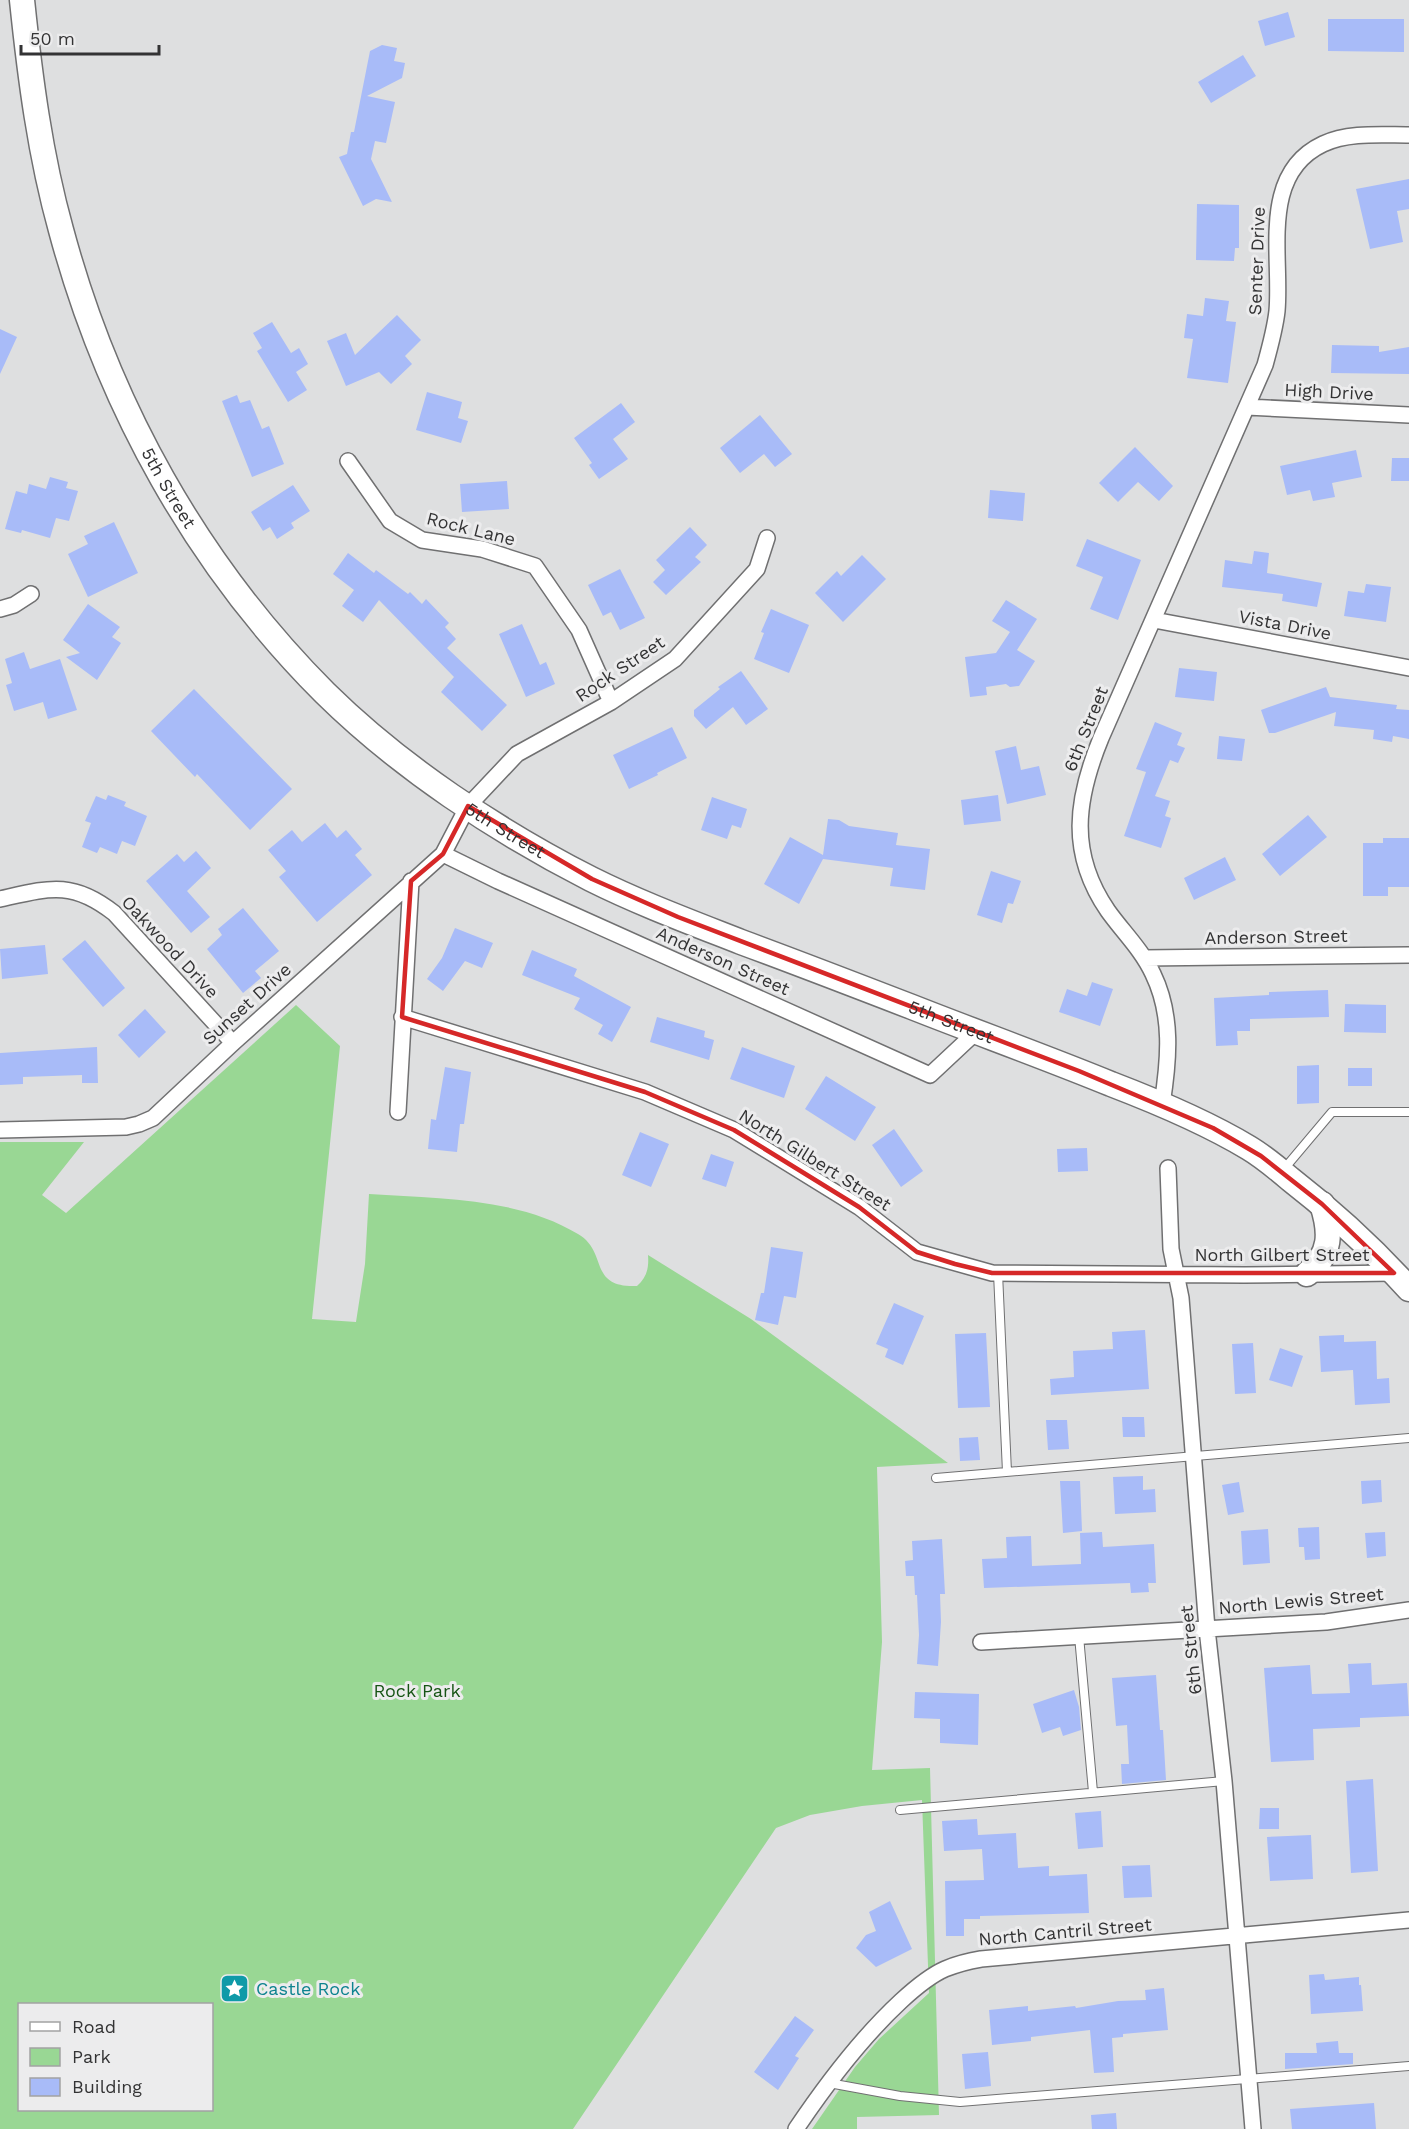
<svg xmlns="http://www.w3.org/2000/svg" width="1409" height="2129" viewBox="0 0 1409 2129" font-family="'Work Sans',sans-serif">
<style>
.green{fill:#99d794;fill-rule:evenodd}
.building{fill:#a8bbf8}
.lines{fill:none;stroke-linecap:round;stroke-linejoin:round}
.lane-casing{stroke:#707071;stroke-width:10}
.street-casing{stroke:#707071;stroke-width:18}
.primary-casing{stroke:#707071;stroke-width:27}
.lane{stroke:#fff;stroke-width:8}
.street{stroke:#fff;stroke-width:15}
.primary{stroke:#fff;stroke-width:24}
.marked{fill:none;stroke:#d62828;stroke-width:4.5;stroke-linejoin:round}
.labels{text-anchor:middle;stroke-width:6;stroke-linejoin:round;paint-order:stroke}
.street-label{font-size:18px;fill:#333334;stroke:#ececed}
.park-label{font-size:18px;fill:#165414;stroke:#ececed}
.culture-label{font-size:18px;fill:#0d838f;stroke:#ececed;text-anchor:start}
</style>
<rect width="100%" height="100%" fill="#dedfe0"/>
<!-- green -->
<path class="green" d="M296,1005L340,1046L312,1319L356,1322L365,1264L369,1194C438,1199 517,1197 578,1234C609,1252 587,1288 637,1286C647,1277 649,1268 648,1255L751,1319L948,1463L877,1467L882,1642L872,1770L930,1768L939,2115L857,2117V2129H812L855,2067L879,2039L929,1993L922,1800L862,1806L810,1815L776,1828L573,2129H0V1142H84L42,1195L66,1213ZM20,2004H212V2110H20Z"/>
<!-- building -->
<path class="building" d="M1288,12L1295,37L1265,46L1258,21Z
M1328,19H1404V52L1328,51Z
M382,45L397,48L394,61L405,63L402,78L367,96L395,102L386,143L375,141L371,159L392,202L376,199L363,206L339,157L347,154L351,132H354L370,51Z
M1243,55L1256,76L1211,103L1198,82Z
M1409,179V209L1397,211L1403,242L1370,249L1356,189Z
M1197,204L1239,205V248H1235L1234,261L1196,260Z
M1205,298L1229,301L1226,321L1236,322L1228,383L1187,378L1193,339L1184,338L1187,314L1203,316Z
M397,315L421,340L405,356L412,364L391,384L379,372L346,386L327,341L346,333L355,355Z
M272,322L291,353L299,348L308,364L296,372L307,390L288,402L257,351L262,348L253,333Z
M0,329L17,337L0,374Z
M1332,345L1379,346V352L1409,347V374L1331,373Z
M427,392L462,402L458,418L468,421L461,443L416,430Z
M237,395L240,403L250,400L262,429L269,426L284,464L252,477L222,401Z
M621,403L635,422L613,439L628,459L599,479L589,465L592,463L574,438Z
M760,415L792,454L775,467L764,454L740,473L720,448Z
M1135,447L1173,486L1159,501L1138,482L1118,502L1099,483Z
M1356,450L1362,477L1332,483L1335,497L1313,501L1310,490L1287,495L1280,466Z
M1392,458H1409V481H1391Z
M50,477L68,482L66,488L78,491L69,521L56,518L50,538L22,530L21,533L5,529L16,491L27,494L29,484L46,489Z
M507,481L509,509L462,512L460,484Z
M293,485L310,511L291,523L294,528L277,539L270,527L263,531L251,512Z
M990,490L1025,493L1023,521L988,518Z
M114,522L138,573L88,597L68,554L88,544L84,536Z
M690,527L707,545L695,557L701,562L666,595L653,582L665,570L656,560Z
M1087,539L1141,560L1118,620L1090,609L1103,577L1076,566Z
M1254,551L1269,553L1267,573L1322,583L1317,607L1282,601L1283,594L1222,587L1225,560L1252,564Z
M348,553L374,573L376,570L408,594L410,592L422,604L426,599L449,623L445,627L456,639L447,648L507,705L482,731L441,692L454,677L379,600L363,622L342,606L354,590L333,574Z
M862,555L886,579L843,622L815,593L837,571L841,576Z
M620,569L645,618L620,630L611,612L603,616L588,585Z
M1366,584L1391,587L1386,622L1344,616L1348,591L1364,593Z
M1006,600L1037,619L1017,650L1035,661L1019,686L1010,687L1006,684L986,687L987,695L970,697L965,657L996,653L1010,632L992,621Z
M88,604L120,627L112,637L121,643L97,680L66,657L80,653L63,640Z
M771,609L809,625L789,673L754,659L764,633L761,632Z
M522,624L540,665L546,662L555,684L526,697L499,634Z
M24,652L30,669L60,659L77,710L48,719L43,702L14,711L6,685L12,683L5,659Z
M1179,668L1217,672L1214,701L1175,697Z
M741,671L768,709L746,725L733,707L706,729L694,716V710L720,689L718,687Z
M1326,687L1330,697L1397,705L1396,709L1409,710V739L1393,736L1392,742L1373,739L1374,730L1334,726L1336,712L1275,733H1269L1261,710Z
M194,689L292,789L250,830L197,774L195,777L151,731Z
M1155,722L1182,733L1177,745L1185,748L1178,763L1170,760L1155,796L1170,801L1165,816L1171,818L1161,848L1124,836L1146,772L1136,769Z
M672,727L687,758L657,773L658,775L629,789L613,755Z
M1219,736L1245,739L1242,761L1217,759Z
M1016,746L1021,770L1039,766L1046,795L1007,804L995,751Z
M108,795L126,802L124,806L147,816L135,846L122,841L117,854L100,847L97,853L82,847L91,823L85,821L96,796L106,800Z
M998,795L1001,821L964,825L961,800Z
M712,797L747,809L741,828L732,825L727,839L701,830Z
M1308,815L1327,837L1280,876L1262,854Z
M828,819L839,820L849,826L898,833L896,845L930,849L925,890L890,886L893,868L823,859L799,904L764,884L790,837L823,855Z
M325,823L337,838L346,830L362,849L355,855L372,875L317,922L279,877L286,871L268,850L292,830L302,842Z
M1383,838H1409V887H1388V896H1363V843H1383Z
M196,851L211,868L187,891L210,917L191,933L146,881L177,854L184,862Z
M1225,857L1236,880L1194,900L1184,878Z
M991,871L1021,881L1013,904L1008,903L1002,923L977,915Z
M243,908L279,951L255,971L261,978L243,993L207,949L222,935L218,929Z
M455,928L493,943L482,968L465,961L443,991L427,979L442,958Z
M85,940L125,988L103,1007L62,959Z
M45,945L48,974L2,979L0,949Z
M532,950L577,969L574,976L631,1007L612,1042L598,1034L603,1025L574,1009L580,998L522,975Z
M1092,982L1113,989L1100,1026L1059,1012L1067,989L1087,996Z
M1328,990L1329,1017L1250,1019V1031H1237L1238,1045L1216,1046L1214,998L1269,995V992Z
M1345,1004L1386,1005V1033L1344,1032Z
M145,1009L166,1032L139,1058L118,1035Z
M657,1017L705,1031L704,1037L714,1040L709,1060L650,1042Z
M97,1047L98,1083H82V1075L23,1077V1084L0,1085V1053Z
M742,1047L795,1066L784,1098L730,1079Z
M1319,1065V1103L1297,1104V1066Z
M445,1067L471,1072L464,1124H460L457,1152L428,1149L431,1119L436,1120Z
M1348,1068H1372V1086H1348Z
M826,1076L876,1107L855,1141L805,1109Z
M894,1129L923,1171L901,1187L872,1145Z
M640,1132L669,1144L651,1187L622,1175Z
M1087,1148L1088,1171L1058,1172L1057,1149Z
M711,1154L734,1162L726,1187L702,1179Z
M771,1247L803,1252L796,1298L784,1296L778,1325L755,1320L761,1293H764Z
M894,1303L924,1316L903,1365L885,1357L888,1349L876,1344Z
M1145,1330L1149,1389L1051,1395L1050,1379L1074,1377L1073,1351L1113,1349L1112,1332Z
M986,1333L990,1407L958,1408L955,1334Z
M1344,1335V1342L1376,1341L1377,1379L1389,1378L1390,1403L1355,1405L1353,1370L1321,1372L1319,1336Z
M1253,1343L1256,1393L1235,1394L1232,1344Z
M1280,1348L1303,1356L1292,1387L1269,1380Z
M1122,1417H1144L1145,1437H1123Z
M1046,1420H1067L1069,1449L1048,1450Z
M978,1437L980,1460L960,1461L959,1438Z
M1143,1476V1490L1155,1489L1156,1512L1115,1514L1113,1477Z
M1381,1480L1382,1502L1362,1504L1361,1481Z
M1060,1481H1080L1082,1531L1063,1533Z
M1239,1482L1244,1512L1228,1515L1222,1485Z
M1319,1527L1320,1559L1305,1560L1304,1547H1299L1298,1528Z
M1268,1529L1270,1563L1243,1565L1241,1531Z
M1102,1532L1103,1547L1154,1544L1156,1583H1148L1149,1592L1131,1593L1130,1583L984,1588L982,1559L1007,1558L1006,1537L1031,1536L1032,1566L1081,1564L1080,1533Z
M1385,1532L1386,1556L1367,1558L1365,1533Z
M942,1539L945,1594H940L941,1622L938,1666L917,1664L919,1635L917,1595H915L914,1576H906L905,1561L913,1560L912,1541Z
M1371,1663L1372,1685L1407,1683L1409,1716L1360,1718V1727L1313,1729L1314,1760L1271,1762L1264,1668L1310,1665L1312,1694L1350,1693L1348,1664Z
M1156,1675L1160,1730H1163L1166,1780L1122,1784L1121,1764H1129L1127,1725L1116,1726L1112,1678Z
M1074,1690L1079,1707L1081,1730L1063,1736L1060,1727L1042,1733L1033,1704Z
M915,1692L979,1694L978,1745L940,1743V1719L914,1718Z
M1373,1779L1378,1871L1351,1873L1346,1781Z
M1260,1808H1279V1829H1259Z
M1101,1811L1103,1847L1078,1849L1075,1813Z
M977,1819L978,1835L1016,1833L1018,1868L1049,1866V1876L1087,1874L1089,1913L980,1916V1919H964V1936H946L945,1881L984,1880L982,1849L944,1851L942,1821Z
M1311,1835L1313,1879L1270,1881L1267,1837Z
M1150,1865L1152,1897L1124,1898L1122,1866Z
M890,1901L912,1949L876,1967L856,1948L866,1935L876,1931L869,1912Z
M1324,1974L1325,1980L1359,1977V1985H1361L1363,2011L1311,2014L1309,1975Z
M1164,1988L1168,2030L1123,2034V2037L1112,2038L1114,2072L1094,2073L1090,2030L1031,2037V2041L992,2045L989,2010L1028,2006V2011L1075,2006L1076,2008L1118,2001L1146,2000L1145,1990Z
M795,2016L814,2030L795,2056L799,2058L778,2090L754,2072Z
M1338,2041L1339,2053H1353V2064L1285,2069V2053H1317L1316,2043Z
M988,2052L991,2086L965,2089L962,2054Z
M1374,2103L1376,2129H1292L1290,2109Z
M1116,2113L1117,2129H1092L1091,2115Z"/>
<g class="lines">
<defs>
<path id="lane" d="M1284,1169L1332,1112H1409
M998,1273L1007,1472
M936,1478L1409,1438
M1079,1636L1093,1792
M900,1810L1224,1781
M829,2083L900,2096L960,2102L1409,2066"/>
<path id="street" d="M1247,407L1409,415
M348,461L390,521L422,540L482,549L535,566L579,630L611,702
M0,609L14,605L31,594
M1154,620L1409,668
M443,854L498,881L930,1075L976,1032
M0,899C49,888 72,880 114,913L233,1043
M1144,958L1409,955
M402,1017L645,1092L734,1130L859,1207L917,1252L992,1273L1244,1275L1394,1273
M1162,1104C1169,1060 1173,1015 1153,974C1142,950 1123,932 1108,911C1068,853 1076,799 1101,738L1265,365C1270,347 1275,329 1277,311C1282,256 1259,174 1323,144C1348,132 1381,135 1409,135
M398,1112L411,881
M0,1130L126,1127L139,1124L153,1118L233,1043L443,854L468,806L517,754L611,702L675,659L757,569L767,538
M1168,1168L1171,1249L1181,1298L1207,1629L1224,1781L1253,2129
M981,1642L1326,1622L1409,1610
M796,2129C827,2083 860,2039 901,2001C914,1989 929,1976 945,1969C957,1964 969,1961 981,1959L1409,1920"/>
<g id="primary">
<path id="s1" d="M22,0C30,77 40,155 61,230C108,405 197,565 325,693C400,767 497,831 591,879C639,903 690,922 741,942C798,963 855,985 912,1007C978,1033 1045,1057 1111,1084C1158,1102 1206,1122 1249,1148C1264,1157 1277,1168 1290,1179C1335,1214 1371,1247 1409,1289"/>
<path d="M1307,1274C1332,1254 1331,1232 1322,1204"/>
</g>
</defs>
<!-- lane casing -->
<use href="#lane" class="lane-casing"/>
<!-- street casing -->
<use href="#street" class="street-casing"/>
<!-- primary casing -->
<use href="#primary" class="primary-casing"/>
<!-- lane -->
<use href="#lane" class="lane"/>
<!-- street -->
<use href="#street" class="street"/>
<!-- primary -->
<use href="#primary" class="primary"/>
</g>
<!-- marked area -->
<path class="marked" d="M468,806L592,879L678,917L1079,1071L1213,1128L1261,1156L1322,1204L1394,1273H992L955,1264L917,1252L859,1207L734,1130L645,1092L402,1017L411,881L443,854Z"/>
<!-- icons -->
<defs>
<symbol id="sight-square" viewBox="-11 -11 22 22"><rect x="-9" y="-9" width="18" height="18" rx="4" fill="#0f9aa8" stroke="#ececed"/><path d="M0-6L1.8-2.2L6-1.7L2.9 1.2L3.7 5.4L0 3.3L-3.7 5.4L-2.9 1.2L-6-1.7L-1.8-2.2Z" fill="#fff"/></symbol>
</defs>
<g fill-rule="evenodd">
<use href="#sight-square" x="218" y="1972" width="33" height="33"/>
</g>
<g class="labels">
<!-- street labels -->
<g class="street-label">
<text transform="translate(1257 261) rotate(-88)" y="6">Senter Drive</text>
<text transform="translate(1329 392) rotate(3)" y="6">High Drive</text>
<text dy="6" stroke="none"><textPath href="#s1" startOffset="514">5th Street</textPath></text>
<text transform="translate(471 529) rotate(14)" y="6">Rock Lane</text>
<text transform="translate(1285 625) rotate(11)" y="6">Vista Drive</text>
<text transform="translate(620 669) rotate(-34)" y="6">Rock Street</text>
<text transform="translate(1086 729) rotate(-68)" y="6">6th Street</text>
<text dy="6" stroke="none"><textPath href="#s1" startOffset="1000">5th Street</textPath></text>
<text transform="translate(1276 937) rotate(-1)" y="6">Anderson Street</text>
<text transform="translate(170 947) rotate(47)" y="6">Oakwood Drive</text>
<text transform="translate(723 961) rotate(24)" y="6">Anderson Street</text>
<text transform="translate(247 1004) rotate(-42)" y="6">Sunset Drive</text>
<text dy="6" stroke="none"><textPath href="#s1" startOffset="1486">5th Street</textPath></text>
<text transform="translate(815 1160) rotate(32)" y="6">North Gilbert Street</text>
<text x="1282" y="1261">North Gilbert Street</text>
<text transform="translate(1301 1601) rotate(-5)" y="6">North Lewis Street</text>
<text transform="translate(1191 1650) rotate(-96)" y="6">6th Street</text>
<text transform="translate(1065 1932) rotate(-5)" y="6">North Cantril Street</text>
</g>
<!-- park labels -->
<g class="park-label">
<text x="417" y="1697">Rock Park</text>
</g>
<!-- culture labels -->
<g class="culture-label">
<text x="256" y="1995">Castle Rock</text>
</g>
</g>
<!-- legend -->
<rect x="18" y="2003" width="195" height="108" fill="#ececed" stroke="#a2a2a3" stroke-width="1.5"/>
<rect x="30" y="2022" width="30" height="9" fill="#ffffff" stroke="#a2a2a3" stroke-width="1.5"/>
<text x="72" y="2033" font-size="18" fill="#333334">Road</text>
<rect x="30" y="2048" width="30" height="18" fill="#99d794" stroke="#a2a2a3" stroke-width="1.5"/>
<text x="72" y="2063" font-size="18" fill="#333334">Park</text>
<rect x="30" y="2078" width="30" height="18" fill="#a8bbf8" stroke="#a2a2a3" stroke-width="1.5"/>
<text x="72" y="2093" font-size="18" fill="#333334">Building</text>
<!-- scale -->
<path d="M21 45v9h138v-9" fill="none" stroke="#333334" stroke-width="3"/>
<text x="30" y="45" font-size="18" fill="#333334" stroke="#ececed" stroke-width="4.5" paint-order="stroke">50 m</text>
</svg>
